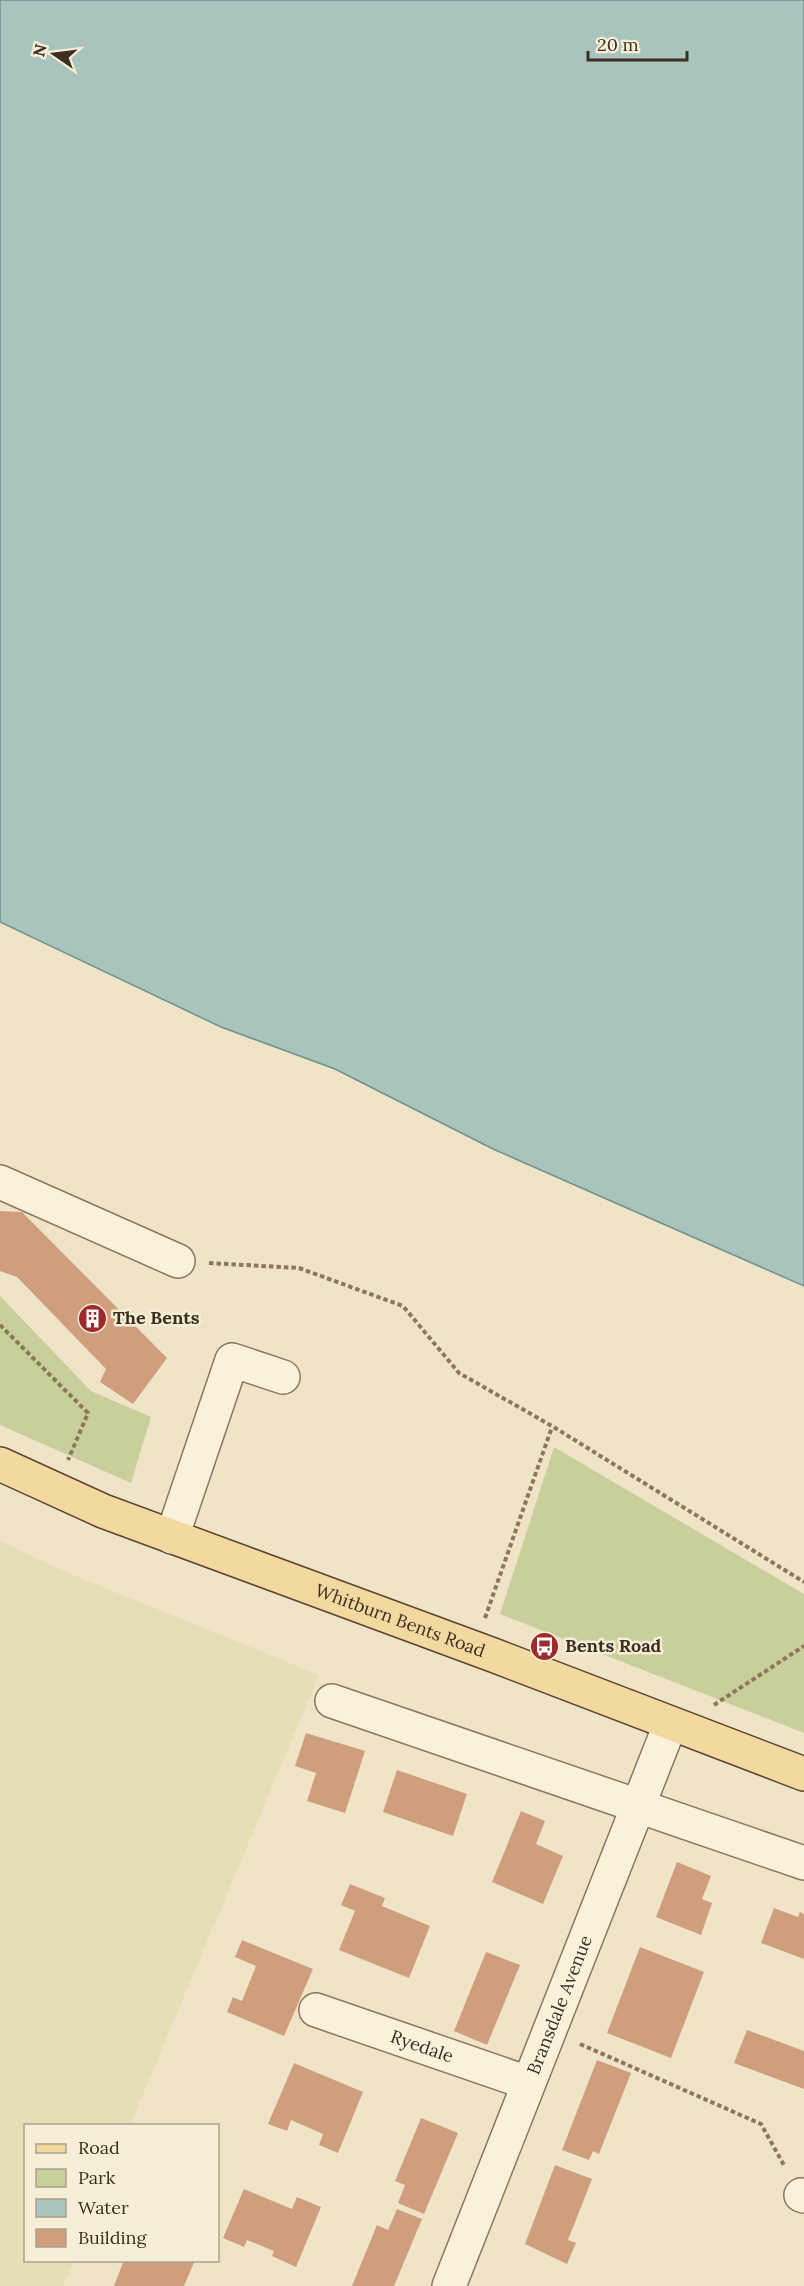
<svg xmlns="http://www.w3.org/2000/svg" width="804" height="2286" viewBox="0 0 804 2286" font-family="Lora,serif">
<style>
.farmland{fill:#e6deb5}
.green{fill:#c9cf9b}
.water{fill:#a9c4bc;stroke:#6f938a;stroke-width:1.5}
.building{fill:#cf9f7d}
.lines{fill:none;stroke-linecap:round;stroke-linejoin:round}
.minor-casing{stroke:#8d765c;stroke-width:36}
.major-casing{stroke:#5b4430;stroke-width:36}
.path{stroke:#8d765c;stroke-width:4;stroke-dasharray:4.5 3;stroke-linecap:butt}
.minor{stroke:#faf1dc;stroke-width:33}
.major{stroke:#f3d9a0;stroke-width:33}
.labels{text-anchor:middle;stroke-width:5;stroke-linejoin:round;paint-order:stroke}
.poi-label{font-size:18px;font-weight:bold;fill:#3d2e20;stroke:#f7eed8;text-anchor:start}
.street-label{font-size:18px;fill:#3d2e20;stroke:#f7eed8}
</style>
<rect width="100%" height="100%" fill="#f0e4c8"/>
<!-- farmland -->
<path class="farmland" d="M0,1541L61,1570L319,1675L130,2125L26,2126V2260L74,2261L63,2286H0Z"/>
<!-- green -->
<path class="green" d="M0,1296L91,1391L151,1417L131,1483L0,1425Z
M554,1447L804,1594V1733L500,1614Z"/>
<!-- water -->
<path class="water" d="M0,0H804V1286L493,1149L335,1069L221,1027L0,922Z"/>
<!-- building -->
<path class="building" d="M0,1211L22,1212L167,1358L133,1404L100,1382L106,1369L17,1277L0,1271Z
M306,1733L365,1751L345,1813L307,1801L316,1773L295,1766Z
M397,1770L467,1794L453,1836L383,1812Z
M521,1811L545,1821L536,1844L563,1856L543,1904L492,1882Z
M677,1862L711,1876L702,1899L712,1903L701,1935L656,1917Z
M350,1884L385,1898L382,1906L430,1926L409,1978L339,1950L355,1911L341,1905Z
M774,1908L798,1917L800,1912L804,1914V1959L761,1943Z
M242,1940L313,1969L284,2036L227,2012L233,1997L242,2001L256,1966L235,1957Z
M640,1947L704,1972L671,2058L607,2033Z
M486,1952L520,1965L487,2045L454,2031Z
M747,2030L804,2051V2089L734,2063Z
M597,2060L631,2073L599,2154L593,2151L589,2160L562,2150Z
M294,2063L363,2092L338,2153L319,2145L323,2134L291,2120L287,2131L268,2124Z
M421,2118L458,2133L424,2214L398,2203L405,2185L395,2181Z
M555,2165L592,2179L568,2240L576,2243L567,2264L525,2244Z
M244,2189L292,2209L297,2197L321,2207L296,2267L272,2256L274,2251L247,2240L244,2247L223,2238Z
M397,2209L422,2219L394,2286H352L377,2225L388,2230Z
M124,2260H195L184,2286H114Z"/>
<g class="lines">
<defs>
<g id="minor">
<path d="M0,1182L178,1261"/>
<path d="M172,1537L232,1360L283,1377"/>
<path d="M332,1701L804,1863"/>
<path id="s1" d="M316,2010L528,2083"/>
<path d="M801,2195L804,2196"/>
<path id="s2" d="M449,2286L670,1725"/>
</g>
<g id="major">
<path id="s3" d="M0,1464L103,1511L493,1655L804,1774"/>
</g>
</defs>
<!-- minor casing -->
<use href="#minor" class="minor-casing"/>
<!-- major casing -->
<use href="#major" class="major-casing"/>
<!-- path -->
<path class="path" d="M209,1263L299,1268L403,1306L459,1373L552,1426L804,1582
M0,1325L88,1413L68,1460
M485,1618L552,1427
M714,1705L804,1646
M580,2044L761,2124L785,2167"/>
<!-- minor -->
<use href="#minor" class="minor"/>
<!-- major -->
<use href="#major" class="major"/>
</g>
<!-- icons -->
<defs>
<symbol id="building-disc" viewBox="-11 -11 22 22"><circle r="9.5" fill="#9e2a2b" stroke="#f7eed8"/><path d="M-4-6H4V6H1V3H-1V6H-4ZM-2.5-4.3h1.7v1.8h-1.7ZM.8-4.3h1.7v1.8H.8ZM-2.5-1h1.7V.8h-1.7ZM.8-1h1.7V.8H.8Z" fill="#fff"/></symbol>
<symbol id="bus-disc" viewBox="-11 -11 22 22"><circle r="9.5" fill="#9e2a2b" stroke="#f7eed8"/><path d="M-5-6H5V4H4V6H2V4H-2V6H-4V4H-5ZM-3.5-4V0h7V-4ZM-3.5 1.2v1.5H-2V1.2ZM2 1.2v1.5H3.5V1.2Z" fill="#fff"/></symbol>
</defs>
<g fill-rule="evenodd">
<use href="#building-disc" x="76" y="1302" width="33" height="33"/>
<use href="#bus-disc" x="528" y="1630" width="33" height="33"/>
</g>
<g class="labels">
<!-- poi labels -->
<g class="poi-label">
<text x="113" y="1324">The Bents</text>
<text x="565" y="1652">Bents Road</text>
</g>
<!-- street labels -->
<g class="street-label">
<text dy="6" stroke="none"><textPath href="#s3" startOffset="430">Whitburn Bents Road</textPath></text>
<text dy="6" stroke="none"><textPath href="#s2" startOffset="302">Bransdale Avenue</textPath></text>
<text dy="6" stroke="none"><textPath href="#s1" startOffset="112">Ryedale</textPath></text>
</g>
</g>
<!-- legend -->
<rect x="24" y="2124" width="195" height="138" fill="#f7eed8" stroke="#ada18e" stroke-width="1.5"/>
<rect x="36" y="2144" width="30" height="9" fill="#f3d9a0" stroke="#ada18e" stroke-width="1.5"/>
<text x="78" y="2154" font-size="18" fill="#3d2e20">Road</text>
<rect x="36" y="2169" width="30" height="18" fill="#c9cf9b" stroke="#ada18e" stroke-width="1.5"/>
<text x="78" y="2184" font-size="18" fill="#3d2e20">Park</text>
<rect x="36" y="2199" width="30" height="18" fill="#a9c4bc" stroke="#ada18e" stroke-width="1.5"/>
<text x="78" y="2214" font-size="18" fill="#3d2e20">Water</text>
<rect x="36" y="2229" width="30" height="18" fill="#cf9f7d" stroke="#ada18e" stroke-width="1.5"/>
<text x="78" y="2244" font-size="18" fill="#3d2e20">Building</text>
<!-- north arrow -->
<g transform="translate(54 54) rotate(284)" stroke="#f7eed8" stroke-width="4.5" paint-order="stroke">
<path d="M0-4.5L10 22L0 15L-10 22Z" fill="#3d2e20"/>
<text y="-9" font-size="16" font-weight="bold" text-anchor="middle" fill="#3d2e20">N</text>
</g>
<!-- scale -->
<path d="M588 51v9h99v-9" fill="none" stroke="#3d2e20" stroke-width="3"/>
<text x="597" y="51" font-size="18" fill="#3d2e20" stroke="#f7eed8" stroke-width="4.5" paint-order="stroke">20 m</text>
</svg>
